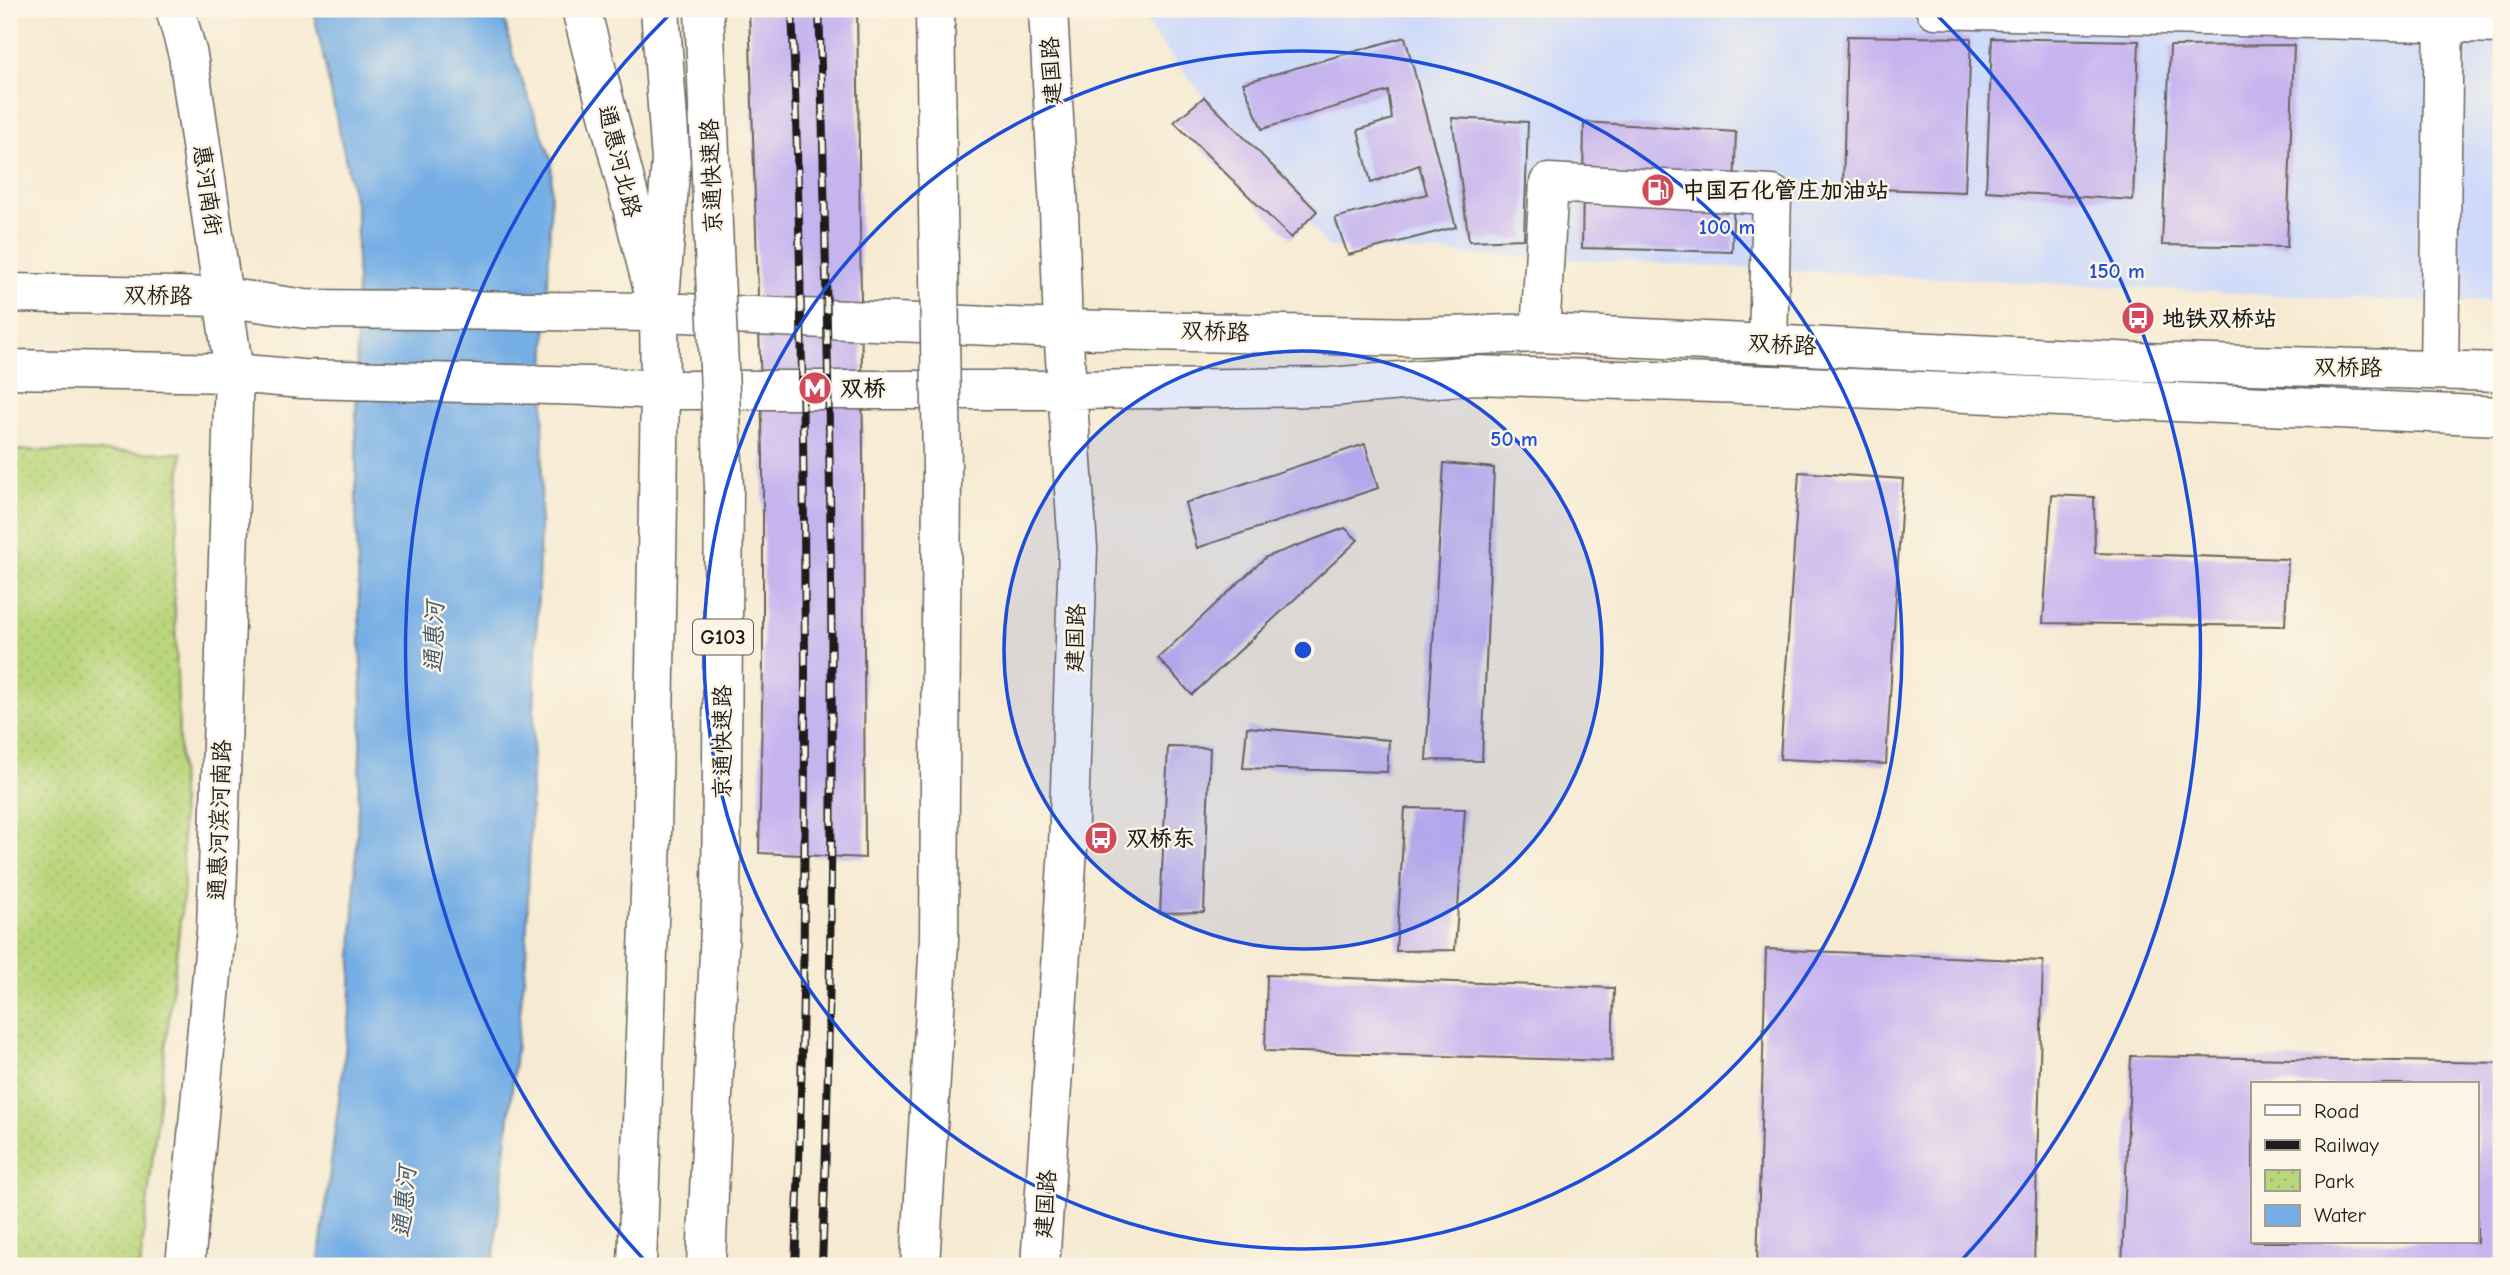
<svg xmlns="http://www.w3.org/2000/svg" width="2510" height="1275" viewBox="0 0 2510 1275" font-family="'Comic Neue','LXGW WenKai TC',sans-serif">
<style>
.built{fill:#cedafa}
.park{fill:url(#park-dots);stroke:#6b794c;stroke-width:2}
.water{fill:#75aee5;stroke:#486580;stroke-width:2}
.building{fill:#c6b4ef;fill-rule:evenodd}
.lines{fill:none;stroke-linecap:round;stroke-linejoin:round}
.street-casing{stroke:#68645c;stroke-width:41}
.secondary-casing{stroke:#68645c;stroke-width:41}
.street{stroke:#fff;stroke-width:38}
.secondary{stroke:#fff;stroke-width:38}
.rail-casing{stroke:#1c1c1c;stroke-width:8}
.rail{stroke:#fcf5e5;stroke-width:5;stroke-dasharray:16;stroke-linecap:butt}
.highway-bridge-casing{stroke:#68645c;stroke-width:41;stroke-linecap:butt}
.highway-bridge{stroke:#fff;stroke-width:38}
.ring{fill:none;stroke:#1d4ed8;stroke-width:3.5}
.labels{text-anchor:middle;stroke-width:5;stroke-linejoin:round;paint-order:stroke}
.shield{fill:#fcf5e5;stroke:#5f5d58;stroke-width:2}
.shield-label{font-size:21px;font-weight:bold;fill:#1c1c1c}
.street-label{font-size:23px;fill:#1c1c1c;stroke:#fcf5e5}
.poi-label{font-size:23px;font-weight:bold;fill:#1c1c1c;stroke:#fcf5e5;text-anchor:start}
.water-label{font-size:24px;font-style:italic;fill:#40566c;stroke:#fcf5e5}
.centre{fill:#1d4ed8;stroke:#fcf5e5;stroke-width:3.5}
.ring-label{font-size:21px;text-anchor:middle;font-weight:bold;fill:#1d4ed8;stroke:#fcf5e5;stroke-width:5;stroke-linejoin:round;paint-order:stroke}
</style>
<defs>
<pattern id="park-dots" width="8" height="8" patternUnits="userSpaceOnUse" patternTransform="scale(1.75)"><rect width="8" height="8" fill="#bad67c"/><path d="M2 2h.1M6 6h.1" fill="none" stroke="#9fb76b" stroke-width="1.8" stroke-linecap="round"/></pattern>
</defs>
<rect width="100%" height="100%" fill="#fcf5e5"/>
<filter id="ink" filterUnits="userSpaceOnUse"><feTurbulence type="fractalNoise" baseFrequency=".0143" numOctaves="2"/><feDisplacementMap in="SourceGraphic" scale="14" xChannelSelector="R" yChannelSelector="G"/><feConvolveMatrix kernelMatrix="1 2 1 2 8 2 1 2 1" color-interpolation-filters="sRGB"/></filter>
<filter id="wash" filterUnits="userSpaceOnUse"><feTurbulence type="fractalNoise" baseFrequency=".00686" numOctaves="4" result="noise"/><feDisplacementMap in="SourceGraphic" scale="28" xChannelSelector="R" yChannelSelector="G"/><feGaussianBlur stdDeviation="1.57" result="paint"/><feColorMatrix in="noise" values="0 0 0 0 0 0 0 0 0 0 0 0 0 0 0 0 0 1.4 0 .05"/><feComposite in="paint" operator="in"/></filter>
<g filter="url(#wash)">
<rect width="100%" height="100%" fill="#f6ead2"/>
<!-- built -->
<path class="built" d="M1140,9H2501V301H2397L1328,247L1204,97L1140,16Z"/>
<!-- park -->
<path class="park" d="M13,450L182,453L174,583L184,888L140,1266H9V479Z"/>
<!-- water -->
<path class="water" d="M313,9H502L513,56L552,161L526,958L493,1266H318L350,1012L362,702L356,510L357,213Z"/>
<g id="blocks">
<!-- building -->
<path class="building" d="M749,9H857L863,445L865,858L759,853L763,660V455Z
M1847,36L1971,38L1965,192L1843,188Z
M1405,37L1456,227L1348,255L1335,218L1427,194L1419,165L1371,183L1358,130L1392,119L1388,91L1262,129L1243,83Z
M1992,38L2139,41L2133,200L1986,191Z
M2294,45L2287,247L2162,245L2170,46Z
M1204,97L1317,211L1291,238L1174,122Z
M1452,118L1528,122L1524,239L1469,241Z
M1584,122L1736,132L1732,252L1582,248Z
M1365,444L1378,488L1197,548L1185,503Z
M1444,463L1494,468L1482,761L1426,760Z
M1799,472L1903,479L1886,764L1780,759Z
M2052,495L2094,497L2095,553L2288,559L2285,626L2043,623Z
M1345,528L1358,540L1192,695L1158,658L1266,557Z
M1247,727L1389,740L1387,772L1243,768Z
M1168,747L1210,748L1204,912L1160,913Z
M1405,808L1465,809L1455,950L1396,951Z
M1766,949L2043,961L2034,1266H1757Z
M1267,975L1614,988L1612,1061L1265,1051Z
M2131,1056L2501,1063V1266H2122ZM2253,1084H2477V1242H2253Z"/>
</g>
</g>
<g filter="url(#ink)">
<use href="#blocks" fill-opacity="0" stroke="#68645c" stroke-width="2"/>
<g class="lines">
<defs>
<path id="street" d="M175,9L188,55L234,373
M581,9L657,305
M1935,9L2501,24
M1540,333L1549,183L1772,195L1768,344
M2439,369L2444,9"/>
<path id="secondary" d="M9,293L224,297L305,309L659,312L1063,329L1415,337L1540,333L2137,362L2501,372
M9,369L234,373L302,379L590,386L660,390H1067L1330,387L1474,375L1806,386L2501,416
M185,1266L216,931L234,373
M637,1266L652,837L660,390L659,312L671,161L660,9
M1040,1266L1068,848L1078,548L1063,329L1059,209L1048,9"/>
</defs>
<!-- street casing -->
<use href="#street" class="street-casing"/>
<!-- secondary casing -->
<use href="#secondary" class="secondary-casing"/>
<!-- street -->
<use href="#street" class="street"/>
<!-- secondary -->
<use href="#secondary" class="secondary"/>
<defs>
<path id="rail" d="M792,9C801,227 804,447 805,666C805,866 804,1066 795,1266
M819,9C823,114 825,219 827,325C834,638 834,953 822,1266"/>
</defs>
<!-- rail casing -->
<use href="#rail" class="rail-casing"/>
<!-- rail -->
<use href="#rail" class="rail"/>
<defs>
<path id="highway-bridge" d="M704,9L724,488L721,902L706,1266
M920,1266L939,940L942,469L935,9"/>
</defs>
<!-- highway-bridge casing -->
<use href="#highway-bridge" class="highway-bridge-casing"/>
<!-- highway-bridge -->
<use href="#highway-bridge" class="highway-bridge"/>
</g>
</g>
<!-- distance rings -->
<circle cx="1303" cy="650" r="299" fill="#1d4ed8" fill-opacity=".12"/>
<g class="ring">
<circle cx="1303" cy="650" r="299"/>
<circle cx="1303" cy="650" r="599"/>
<path d="M646 1262A898 898 0 0 1 674 10M1932 10A898 898 0 0 1 1960 1262"/>
</g>
<!-- icons -->
<defs>
<symbol id="fuel-disc" viewBox="-11 -11 22 22"><circle r="9.5" fill="#d1495b" stroke="#fcf5e5"/><path d="M-5.5-6h7V0h2V4h1.3V-2.5L3-4.5l.8-.8L6-3V5H2.5V1h-1V6h-7ZM-4.2-4.7v3.2H.2V-4.7Z" fill="#fff"/></symbol>
<symbol id="bus-disc" viewBox="-11 -11 22 22"><circle r="9.5" fill="#d1495b" stroke="#fcf5e5"/><path d="M-5-6H5V4H4V6H2V4H-2V6H-4V4H-5ZM-3.5-4V0h7V-4ZM-3.5 1.2v1.5H-2V1.2ZM2 1.2v1.5H3.5V1.2Z" fill="#fff"/></symbol>
<symbol id="metro-disc" viewBox="-11 -11 22 22"><circle r="9.5" fill="#d1495b" stroke="#fcf5e5"/><path d="M-5.5 5V-5H-3L0 0L3-5H5.5V5H3V-.5L0 4L-3-.5V5Z" fill="#fff"/></symbol>
</defs>
<g fill-rule="evenodd">
<use href="#fuel-disc" x="1639" y="171" width="38" height="38"/>
<use href="#bus-disc" x="2119" y="299" width="38" height="38"/>
<use href="#metro-disc" x="796" y="369" width="38" height="38"/>
<use href="#bus-disc" x="1082" y="819" width="38" height="38"/>
</g>
<g class="labels">
<!-- shield labels -->
<rect class="shield" x="693" y="619.5" width="60" height="35" rx="5"/>
<g class="shield-label">
<text x="723" y="644">G103</text>
</g>
<!-- street labels -->
<g class="street-label">
<text transform="translate(1051 71) rotate(-93)" y="8">建国路</text>
<text transform="translate(620 161) rotate(76)" y="8">通惠河北路</text>
<text transform="translate(711 176) rotate(-92)" y="8">京通快速路</text>
<text transform="translate(208 190) rotate(82)" y="8">惠河南街</text>
<text transform="translate(158 295) rotate(1)" y="8">双桥路</text>
<text transform="translate(1215 331) rotate(2)" y="8">双桥路</text>
<text transform="translate(1782 344) rotate(3)" y="8">双桥路</text>
<text transform="translate(2348 367) rotate(1)" y="8">双桥路</text>
<text transform="translate(1075 638) rotate(-88)" y="8">建国路</text>
<text transform="translate(722 742) rotate(-90)" y="8">京通快速路</text>
<text transform="translate(219 820) rotate(-88)" y="8">通惠河滨河南路</text>
<text transform="translate(1045 1204) rotate(-86)" y="8">建国路</text>
</g>
<!-- poi labels -->
<g class="poi-label">
<text x="1682" y="198">中国石化管庄加油站</text>
<text x="2162" y="326">地铁双桥站</text>
<text x="840" y="396">双桥</text>
<text x="1126" y="846">双桥东</text>
</g>
<!-- water labels -->
<g class="water-label">
<text transform="translate(434 637) rotate(-89)" y="8">通惠河</text>
<text transform="translate(404 1202) rotate(-85)" y="8">通惠河</text>
</g>
</g>
<circle cx="1303" cy="650" r="10" class="centre"/>
<g class="ring-label">
<text x="1727" y="234">100 m</text>
<text x="2117" y="278">150 m</text>
<text x="1514" y="446">50 m</text>
</g>
<!-- margin -->
<rect width="2510" height="1275" fill="none" stroke="#fcf5e5" stroke-width="35"/>
<!-- legend -->
<rect x="2251" y="1082" width="228" height="161" fill="#fcf5e5" stroke="#a29e95" stroke-width="2"/>
<rect x="2265" y="1105" width="35" height="10" fill="#ffffff" stroke="#a29e95" stroke-width="2"/>
<text x="2314" y="1118" font-size="21" fill="#1c1c1c">Road</text>
<rect x="2265" y="1140" width="35" height="10" fill="#1c1c1c" stroke="#a29e95" stroke-width="2"/>
<text x="2314" y="1152" font-size="21" fill="#1c1c1c">Railway</text>
<rect x="2265" y="1170" width="35" height="21" fill="url(#park-dots)" stroke="#a29e95" stroke-width="2"/>
<text x="2314" y="1188" font-size="21" fill="#1c1c1c">Park</text>
<rect x="2265" y="1205" width="35" height="21" fill="#75aee5" stroke="#a29e95" stroke-width="2"/>
<text x="2314" y="1222" font-size="21" fill="#1c1c1c">Water</text>
</svg>
